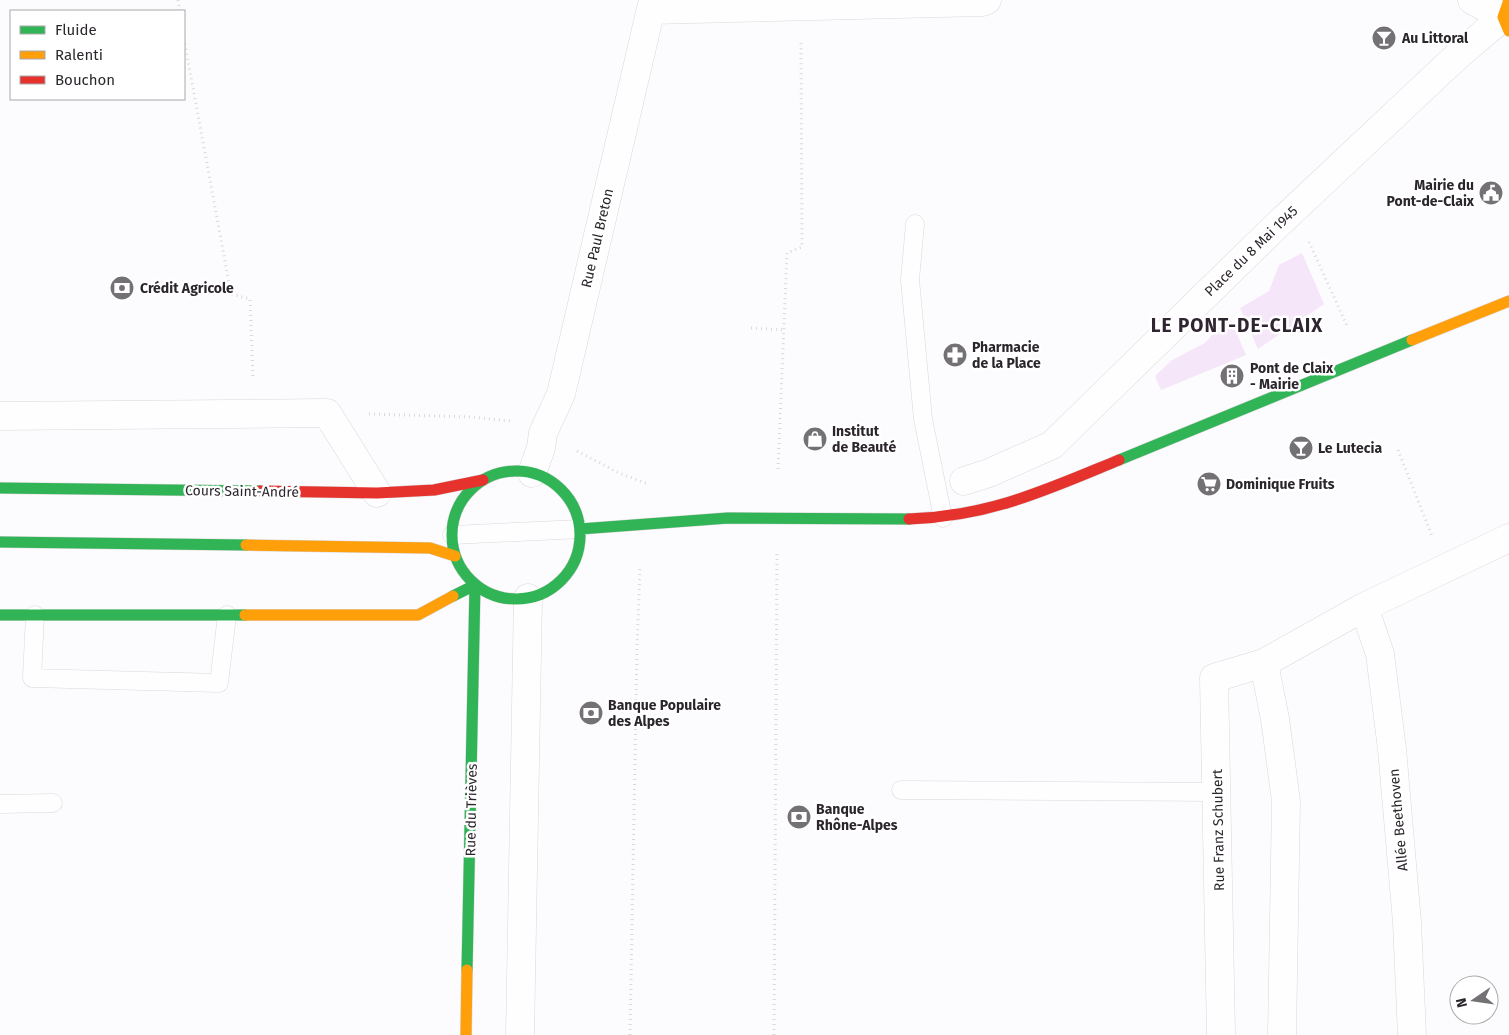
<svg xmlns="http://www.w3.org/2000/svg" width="1509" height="1035" viewBox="0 0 1509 1035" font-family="'Fira Sans',sans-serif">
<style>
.green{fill:#f6e6f9}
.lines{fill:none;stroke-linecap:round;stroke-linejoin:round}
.lane-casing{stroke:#dad7db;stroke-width:19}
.street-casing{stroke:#dad7db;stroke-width:29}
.fast-casing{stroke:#dad7db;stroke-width:12}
.slow-casing{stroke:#dad7db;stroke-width:12}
.jam-casing{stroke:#dad7db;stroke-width:12}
.path{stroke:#d9d9d9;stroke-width:3;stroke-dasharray:1 4;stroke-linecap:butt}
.lane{stroke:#fffeff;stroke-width:18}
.street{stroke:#fffeff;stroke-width:28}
.fast{stroke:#30b455;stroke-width:11}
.slow{stroke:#ff9f0a;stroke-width:11}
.jam{stroke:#e5322d;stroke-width:11}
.labels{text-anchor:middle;stroke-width:5;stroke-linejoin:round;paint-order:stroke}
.poi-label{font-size:14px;font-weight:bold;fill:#2b262c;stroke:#fff;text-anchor:start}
.street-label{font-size:14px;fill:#2b262c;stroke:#fff}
.district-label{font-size:19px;font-weight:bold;letter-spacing:1px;fill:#2f2531;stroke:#fff}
</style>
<rect width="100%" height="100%" fill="#fcfbfd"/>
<!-- green -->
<path class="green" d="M1302,253L1324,304L1258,349L1240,308L1269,291L1279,265Z
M1229,316L1246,355L1161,390L1155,376L1172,360L1205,343Z"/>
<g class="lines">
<defs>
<path id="lane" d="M915,224L910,280L923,419L943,518
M452,535L580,529
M35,615L32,678L219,683L227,615
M901,790L1218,792
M0,804L53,803"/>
<path id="street" d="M651,10L982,2L987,0
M0,416L327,413L377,493
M532,473L541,448L543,433L561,394L653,0
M964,481L989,473L1052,445L1271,231L1455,58L1503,17L1472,0
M1364,607L1380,654L1392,749L1407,922L1412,1035
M1264,663L1275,719L1286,801L1282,1035
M520,1035L528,598
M1221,1035L1214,678L1264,663L1364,607L1509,538"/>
<path id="fast" d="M1119,460L1412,340
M452 535a64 64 0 1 1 128 0a64 64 0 1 1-128 0Z
M0,488L260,491
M580,529L728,518L909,519
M0,542L246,545
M453,596L475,585L467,970
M0,615H245"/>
<path id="slow" d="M1509,0L1503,17L1509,31
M1412,340L1509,301
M246,545L430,548L455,556
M245,615H418L453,596
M466,1035L467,970"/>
<path id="jam" d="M260,491L377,493L434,490L483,480
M909,519C991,516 1046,490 1119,460"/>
</defs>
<!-- lane casing -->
<use href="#lane" class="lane-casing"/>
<!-- street casing -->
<use href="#street" class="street-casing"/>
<!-- fast casing -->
<use href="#fast" class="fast-casing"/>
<!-- slow casing -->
<use href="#slow" class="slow-casing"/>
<!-- jam casing -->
<use href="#jam" class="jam-casing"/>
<!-- path -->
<path class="path" d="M178,0L180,11
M184,39L231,294L250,299L253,377
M1309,242L1348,328
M751,328L783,330
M369,414L471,417L510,421
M1398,450L1432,536
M577,451L619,473L648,484
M778,469L787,253L802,247L801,42
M630,1035L637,647L640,568
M774,1035L777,553"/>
<!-- lane -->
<use href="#lane" class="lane"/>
<!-- street -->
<use href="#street" class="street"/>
<!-- fast -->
<use href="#fast" class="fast"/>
<!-- slow -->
<use href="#slow" class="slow"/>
<!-- jam -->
<use href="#jam" class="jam"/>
</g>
<!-- icons -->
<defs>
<symbol id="bar-disc" viewBox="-11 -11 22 22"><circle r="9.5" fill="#747175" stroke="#fff"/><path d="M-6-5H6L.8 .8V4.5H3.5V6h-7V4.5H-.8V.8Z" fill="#fff"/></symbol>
<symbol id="civic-disc" viewBox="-11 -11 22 22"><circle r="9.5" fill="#747175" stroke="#fff"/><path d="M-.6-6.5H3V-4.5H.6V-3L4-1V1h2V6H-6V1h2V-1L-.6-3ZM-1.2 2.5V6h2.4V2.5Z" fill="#fff"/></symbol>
<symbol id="bank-disc" viewBox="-11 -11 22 22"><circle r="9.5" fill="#747175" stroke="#fff"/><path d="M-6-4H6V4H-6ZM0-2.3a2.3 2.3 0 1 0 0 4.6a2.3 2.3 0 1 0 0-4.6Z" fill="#fff"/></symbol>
<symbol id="pharmacy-disc" viewBox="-11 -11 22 22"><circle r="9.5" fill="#747175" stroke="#fff"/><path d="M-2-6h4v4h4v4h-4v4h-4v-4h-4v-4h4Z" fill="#fff"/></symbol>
<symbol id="building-disc" viewBox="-11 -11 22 22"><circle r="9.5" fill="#747175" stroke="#fff"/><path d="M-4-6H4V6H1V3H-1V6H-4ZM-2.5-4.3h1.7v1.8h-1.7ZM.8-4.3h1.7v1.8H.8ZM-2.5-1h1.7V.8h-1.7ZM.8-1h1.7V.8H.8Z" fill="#fff"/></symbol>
<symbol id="shop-disc" viewBox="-11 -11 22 22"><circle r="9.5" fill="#747175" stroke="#fff"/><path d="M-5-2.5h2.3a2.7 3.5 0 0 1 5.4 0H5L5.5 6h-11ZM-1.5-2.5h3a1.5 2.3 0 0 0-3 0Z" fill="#fff"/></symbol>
<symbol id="supermarket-disc" viewBox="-11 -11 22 22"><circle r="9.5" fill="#747175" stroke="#fff"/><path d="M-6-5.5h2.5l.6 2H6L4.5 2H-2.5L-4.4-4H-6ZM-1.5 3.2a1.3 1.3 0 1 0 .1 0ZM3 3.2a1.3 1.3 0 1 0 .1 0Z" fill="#fff"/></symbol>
</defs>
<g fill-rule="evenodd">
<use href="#bar-disc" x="1370" y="24" width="28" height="28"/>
<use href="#civic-disc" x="1477" y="179" width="28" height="28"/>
<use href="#bank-disc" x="108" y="274" width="28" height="28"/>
<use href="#pharmacy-disc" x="941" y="341" width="28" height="28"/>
<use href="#building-disc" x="1218" y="362" width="28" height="28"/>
<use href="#shop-disc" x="801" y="425" width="28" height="28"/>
<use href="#bar-disc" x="1287" y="434" width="28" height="28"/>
<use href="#supermarket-disc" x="1195" y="470" width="28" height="28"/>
<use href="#bank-disc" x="577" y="699" width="28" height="28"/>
<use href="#bank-disc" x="785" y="803" width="28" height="28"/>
</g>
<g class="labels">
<!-- poi labels -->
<g class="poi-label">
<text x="1402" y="43">Au Littoral</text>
<text x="1474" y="190" text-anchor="end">Mairie du<tspan x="1474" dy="16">Pont-de-Claix</tspan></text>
<text x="140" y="293">Crédit Agricole</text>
<text x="972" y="352">Pharmacie<tspan x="972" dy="16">de la Place</tspan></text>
<text x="1250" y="373">Pont de Claix<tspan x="1250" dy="16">- Mairie</tspan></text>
<text x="832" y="436">Institut<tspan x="832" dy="16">de Beauté</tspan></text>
<text x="1318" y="453">Le Lutecia</text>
<text x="1226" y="489">Dominique Fruits</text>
<text x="608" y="710">Banque Populaire<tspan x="608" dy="16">des Alpes</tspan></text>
<text x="816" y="814">Banque<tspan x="816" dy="16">Rhône-Alpes</tspan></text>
</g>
<!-- street labels -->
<g class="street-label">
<text transform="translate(597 238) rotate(-77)" y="5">Rue Paul Breton</text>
<text transform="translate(1251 251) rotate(-44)" y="5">Place du 8 Mai 1945</text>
<text transform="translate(242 491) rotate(1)" y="5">Cours Saint-André</text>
<text transform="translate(471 810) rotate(-89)" y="5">Rue du Trièves</text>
<text transform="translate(1398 820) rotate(-95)" y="5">Allée Beethoven</text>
<text transform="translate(1218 830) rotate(-91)" y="5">Rue Franz Schubert</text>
</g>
<!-- district labels -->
<g class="district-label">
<text x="1237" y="332">LE PONT-DE-CLAIX</text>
</g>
</g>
<!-- legend -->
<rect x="10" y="10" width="175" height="90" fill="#ffffff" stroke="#aaa8ab"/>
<rect x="20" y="26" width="25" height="8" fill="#30b455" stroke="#aaa8ab"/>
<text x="55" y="35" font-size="15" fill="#2b262c">Fluide</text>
<rect x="20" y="51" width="25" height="8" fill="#ff9f0a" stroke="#aaa8ab"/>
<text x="55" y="60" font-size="15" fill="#2b262c">Ralenti</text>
<rect x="20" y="76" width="25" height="8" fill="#e5322d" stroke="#aaa8ab"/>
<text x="55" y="85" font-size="15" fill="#2b262c">Bouchon</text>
<!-- north arrow -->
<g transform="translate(1474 1000) rotate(257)"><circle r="24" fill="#ffffff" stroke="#aaa8ab"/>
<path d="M0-4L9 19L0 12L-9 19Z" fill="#747175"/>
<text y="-8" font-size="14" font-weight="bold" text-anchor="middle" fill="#2b262c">N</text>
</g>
</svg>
